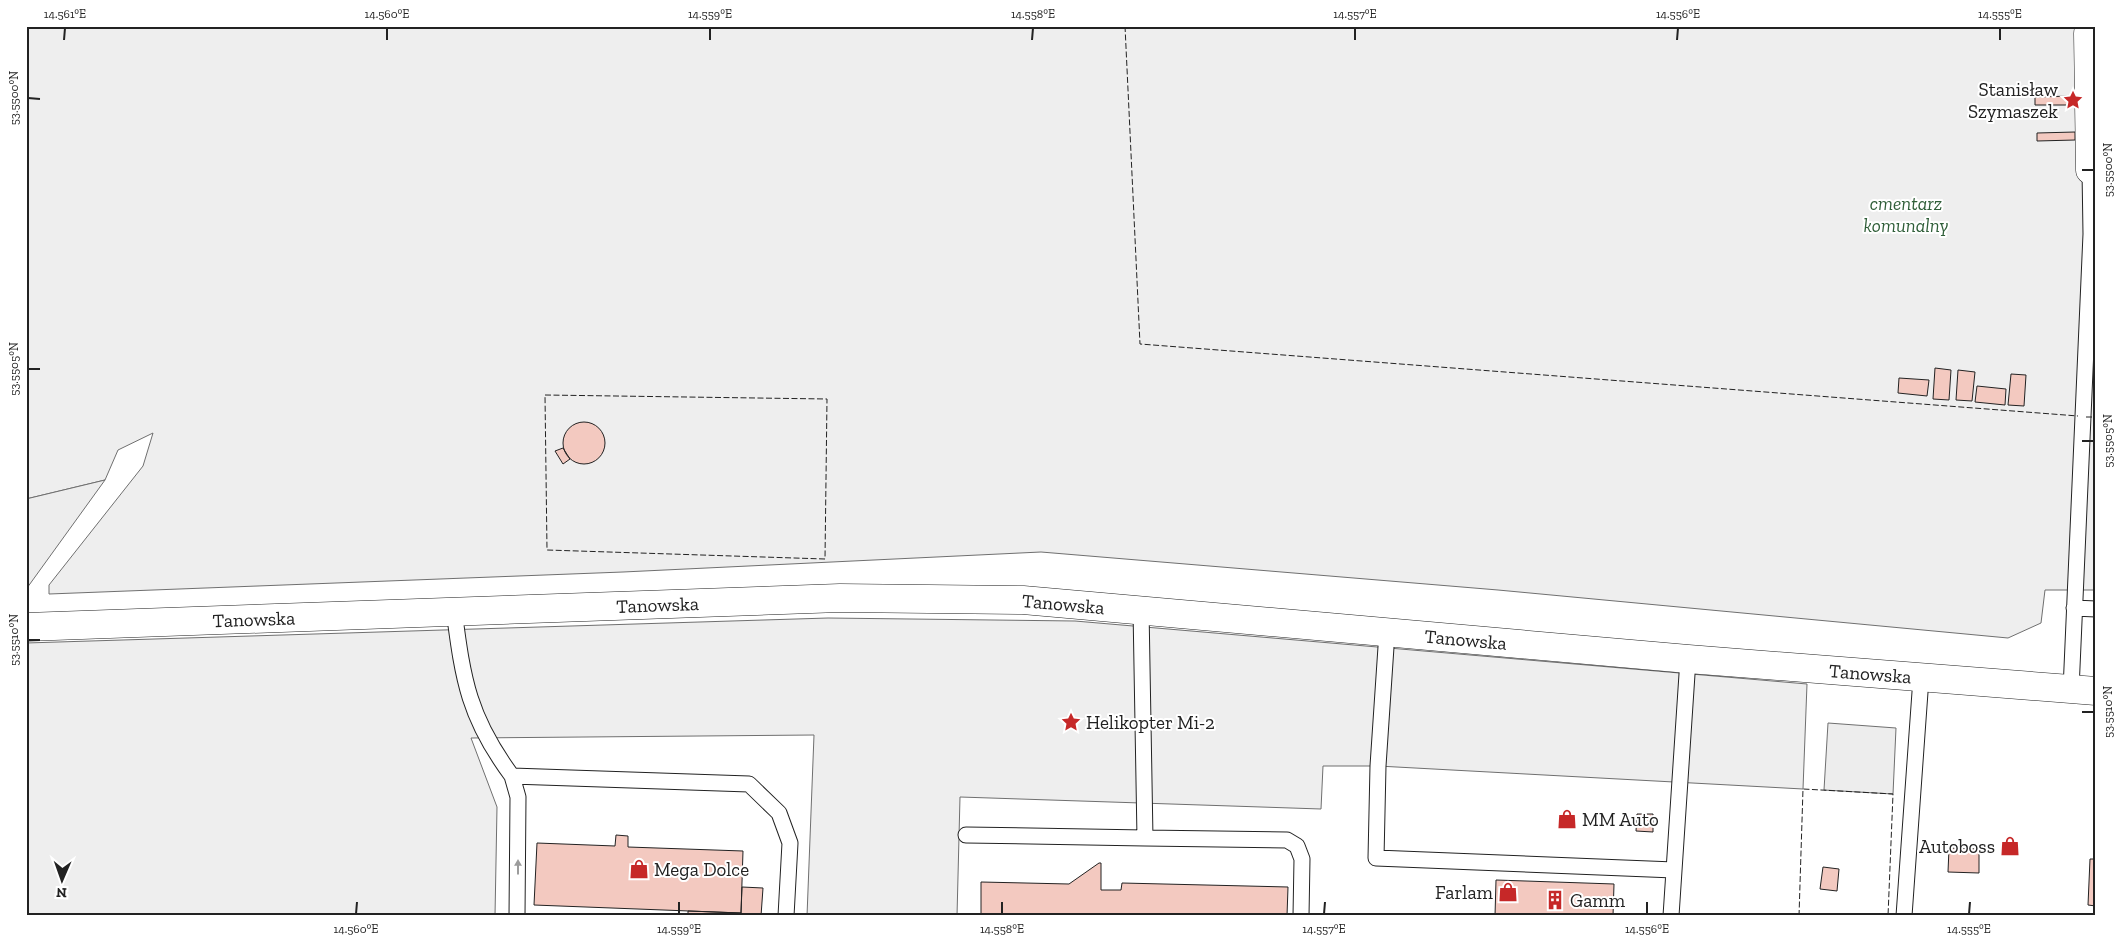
<svg xmlns="http://www.w3.org/2000/svg" width="2122" height="942" viewBox="0 0 2122 942" font-family="'Zilla Slab',serif">
<style>
.green{fill:#eee;stroke:#6f6f6f}
.parking{fill:#ededed;stroke:#6f6f6f}
.building{fill:#f3c9c0;stroke:#222}
.lines{fill:none;stroke-linecap:round;stroke-linejoin:round}
.lane-casing{stroke:#222;stroke-width:17}
.street-casing{stroke:#222;stroke-width:29}
.secondary-casing{stroke:#222;stroke-width:29}
.lane{stroke:#fff;stroke-width:15}
.street{stroke:#fff;stroke-width:28}
.secondary{stroke:#fff;stroke-width:28}
.fence{stroke:#222;stroke-width:1;stroke-dasharray:6 2.5;stroke-linecap:butt}
.oneway{fill:#9c9c9c}
.ticks{fill:none;stroke:#222;stroke-width:2}
.labels{text-anchor:middle;stroke-width:4;stroke-linejoin:round;paint-order:stroke}
.poi-label{font-size:19px;fill:#222;stroke:#fff;text-anchor:start}
.park-label{font-size:19px;font-style:italic;fill:#2f5e38;stroke:#fff}
.street-label{font-size:19px;fill:#222;stroke:#fff}
.neatline{fill:none;stroke:#222;stroke-width:2}
.ticks-label{font-size:12px;text-anchor:middle;fill:#222}
</style>
<rect width="100%" height="100%" fill="#fff"/>
<!-- green -->
<path class="green" d="M26,26H2096V590H2045L2041,623L2008,638L1498,590L1041,552L623,572L49,594V585L143,466L153,433L118,450L105,480L26,499Z
M828,618L1075,621L1807,684L1803,789L1378,766H1323L1321,809L960,797L957,916H807L814,735L471,738L497,807L495,916H26V643Z"/>
<!-- parking -->
<path class="parking" d="M105,480L27,588H26V499Z
M1828,723L1896,728L1893,794L1824,790Z"/>
<!-- building -->
<path class="building" d="M2073,96L2074,105H2035V97Z
M2075,132V140L2037,141V133Z
M1935,368L1951,370L1949,400L1933,399Z
M1958,370L1975,372L1972,401L1956,400Z
M2011,374L2026,375L2024,406L2008,405Z
M1899,378L1929,380L1927,396L1898,393Z
M1977,386L2006,389L2005,405L1975,402Z
M563 443a21 21 0 1 1 42 0a21 21 0 1 1-42 0Z
M563,448L570,459L563,464L555,451Z
M1637,814H1653V832L1636,831Z
M616,835L628,836V847L743,851L741,913L534,905L537,843L615,846Z
M1949,848L1979,849V873L1948,872Z
M2090,859H2096V906L2088,905Z
M1099,863H1101V890H1121L1122,883L1288,887L1287,916H981V882L1069,884Z
M1823,867L1839,869L1837,891L1820,889Z
M1496,880L1614,884L1613,916H1495Z
M742,887L763,888L761,916H688V911L741,913Z"/>
<g class="lines">
<defs>
<path id="lane" d="M2074,608L2096,609
M1141,609L1145,838L1287,840L1297,846L1302,859L1301,916
M454,610C463,681 469,718 512,776L749,784L779,813L790,843L786,916
M1387,632L1378,766L1376,858L1674,870
M2071,690L2091,234L2090,170
M512,776L518,797L517,916
M966,835L1145,838
M1671,916L1688,659
M1904,916L1921,678"/>
<path id="street" d="M2088,33L2090,170"/>
<g id="secondary">
<path id="s1" d="M26,627L840,598L1023,600L1688,659L2096,691"/>
</g>
</defs>
<!-- lane casing -->
<use href="#lane" class="lane-casing"/>
<!-- street casing -->
<use href="#street" class="street-casing"/>
<!-- secondary casing -->
<use href="#secondary" class="secondary-casing"/>
<!-- lane -->
<use href="#lane" class="lane"/>
<!-- street -->
<use href="#street" class="street"/>
<!-- secondary -->
<use href="#secondary" class="secondary"/>
<!-- fence -->
<path class="fence" d="M1125,26L1140,344L2078,416
M545,395L827,399L825,559L547,550Z
M2086,417H2096
M1799,916L1803,789L1893,794L1888,916"/>
</g>
<!-- one-way arrows -->
<defs><path id="oneway-solid" d="M-6-.8H1V-3.2L6.5 0L1 3.2V.8H-6Z" transform="scale(1.25)"/></defs>
<use class="oneway" href="#oneway-solid" transform="translate(518 867) rotate(-90)"/>
<!-- ticks -->
<path class="ticks" d="M64,40L65,28M387,40V28M710,40V28M1032,40L1033,28M1355,40V28M1677,40L1678,28M2000,40V28M28,98L40,99M2082,170H2094M28,369H40M2082,441H2094M28,640H40M2082,712H2094M356,914L357,902M679,914V902M1002,914V902M1324,914L1325,902M1647,914V902M1969,914L1970,902"/>
<!-- icons -->
<defs>
<symbol id="sight-bare" viewBox="-9 -9 18 18"><path d="M0-6L1.8-2.2L6-1.7L2.9 1.2L3.7 5.4L0 3.3L-3.7 5.4L-2.9 1.2L-6-1.7L-1.8-2.2Z" fill="#c62828" stroke="#fff" stroke-width="2.5" paint-order="stroke"/></symbol>
<symbol id="shop-bare" viewBox="-9 -9 18 18"><path d="M-5-2.5h2.3a2.7 3.5 0 0 1 5.4 0H5L5.5 6h-11ZM-1.5-2.5h3a1.5 2.3 0 0 0-3 0Z" fill="#c62828" stroke="#fff" stroke-width="2.5" paint-order="stroke"/></symbol>
<symbol id="building-bare" viewBox="-9 -9 18 18"><path d="M-4-6H4V6H1V3H-1V6H-4ZM-2.5-4.3h1.7v1.8h-1.7ZM.8-4.3h1.7v1.8H.8ZM-2.5-1h1.7V.8h-1.7ZM.8-1h1.7V.8H.8Z" fill="#c62828" stroke="#fff" stroke-width="2.5" paint-order="stroke"/></symbol>
</defs>
<g fill-rule="evenodd">
<use href="#sight-bare" x="2059" y="86" width="28" height="28"/>
<use href="#sight-bare" x="1057" y="708" width="28" height="28"/>
<use href="#shop-bare" x="1553" y="805" width="28" height="28"/>
<use href="#shop-bare" x="1996" y="832" width="28" height="28"/>
<use href="#shop-bare" x="625" y="855" width="28" height="28"/>
<use href="#shop-bare" x="1494" y="878" width="28" height="28"/>
<use href="#building-bare" x="1541" y="886" width="28" height="28"/>
</g>
<g class="labels">
<!-- poi labels -->
<g class="poi-label">
<text x="2058" y="96" text-anchor="end">Stanisław<tspan x="2058" dy="22">Szymaszek</tspan></text>
<text x="1086" y="729">Helikopter Mi-2</text>
<text x="1582" y="826">MM Auto</text>
<text x="1995" y="853" text-anchor="end">Autoboss</text>
<text x="654" y="876">Mega Dolce</text>
<text x="1493" y="899" text-anchor="end">Farlam</text>
<text x="1570" y="907">Gamm</text>
</g>
<!-- park labels -->
<g class="park-label">
<text x="1906" y="210">cmentarz<tspan x="1906" dy="22">komunalny</tspan></text>
</g>
<!-- street labels -->
<g class="street-label">
<text dy="7" stroke="none"><textPath href="#s1" startOffset="632">Tanowska</textPath></text>
<text dy="7" stroke="none"><textPath href="#s1" startOffset="1038">Tanowska</textPath></text>
<text dy="7" stroke="none"><textPath href="#s1" startOffset="228">Tanowska</textPath></text>
<text dy="7" stroke="none"><textPath href="#s1" startOffset="1442">Tanowska</textPath></text>
<text dy="7" stroke="none"><textPath href="#s1" startOffset="1848">Tanowska</textPath></text>
</g>
</g>
<!-- border -->
<rect width="2122" height="942" fill="none" stroke="#ffffff" stroke-width="55"/>
<!-- north arrow -->
<g transform="translate(62 880) rotate(182)" stroke="#ffffff" stroke-width="4" paint-order="stroke">
<path d="M0-4L9 19L0 12L-9 19Z" fill="#222222"/>
<text y="-8" font-size="14" font-weight="bold" text-anchor="middle" fill="#222222">N</text>
</g>
<rect x="28" y="28" width="2066" height="886" class="neatline"/>
<g class="ticks-label">
<text x="65" y="18">14.561°E</text>
<text x="387" y="18">14.560°E</text>
<text x="710" y="18">14.559°E</text>
<text x="1033" y="18">14.558°E</text>
<text x="1355" y="18">14.557°E</text>
<text x="1678" y="18">14.556°E</text>
<text x="2000" y="18">14.555°E</text>
<text transform="translate(14 98) rotate(-90)" y="4">53.5500°N</text>
<text transform="translate(2108 170) rotate(-90)" y="4">53.5500°N</text>
<text transform="translate(14 369) rotate(-90)" y="4">53.5505°N</text>
<text transform="translate(2108 441) rotate(-90)" y="4">53.5505°N</text>
<text transform="translate(14 640) rotate(-90)" y="4">53.5510°N</text>
<text transform="translate(2108 712) rotate(-90)" y="4">53.5510°N</text>
<text x="356" y="933">14.560°E</text>
<text x="679" y="933">14.559°E</text>
<text x="1002" y="933">14.558°E</text>
<text x="1324" y="933">14.557°E</text>
<text x="1647" y="933">14.556°E</text>
<text x="1969" y="933">14.555°E</text>
</g>
</svg>
